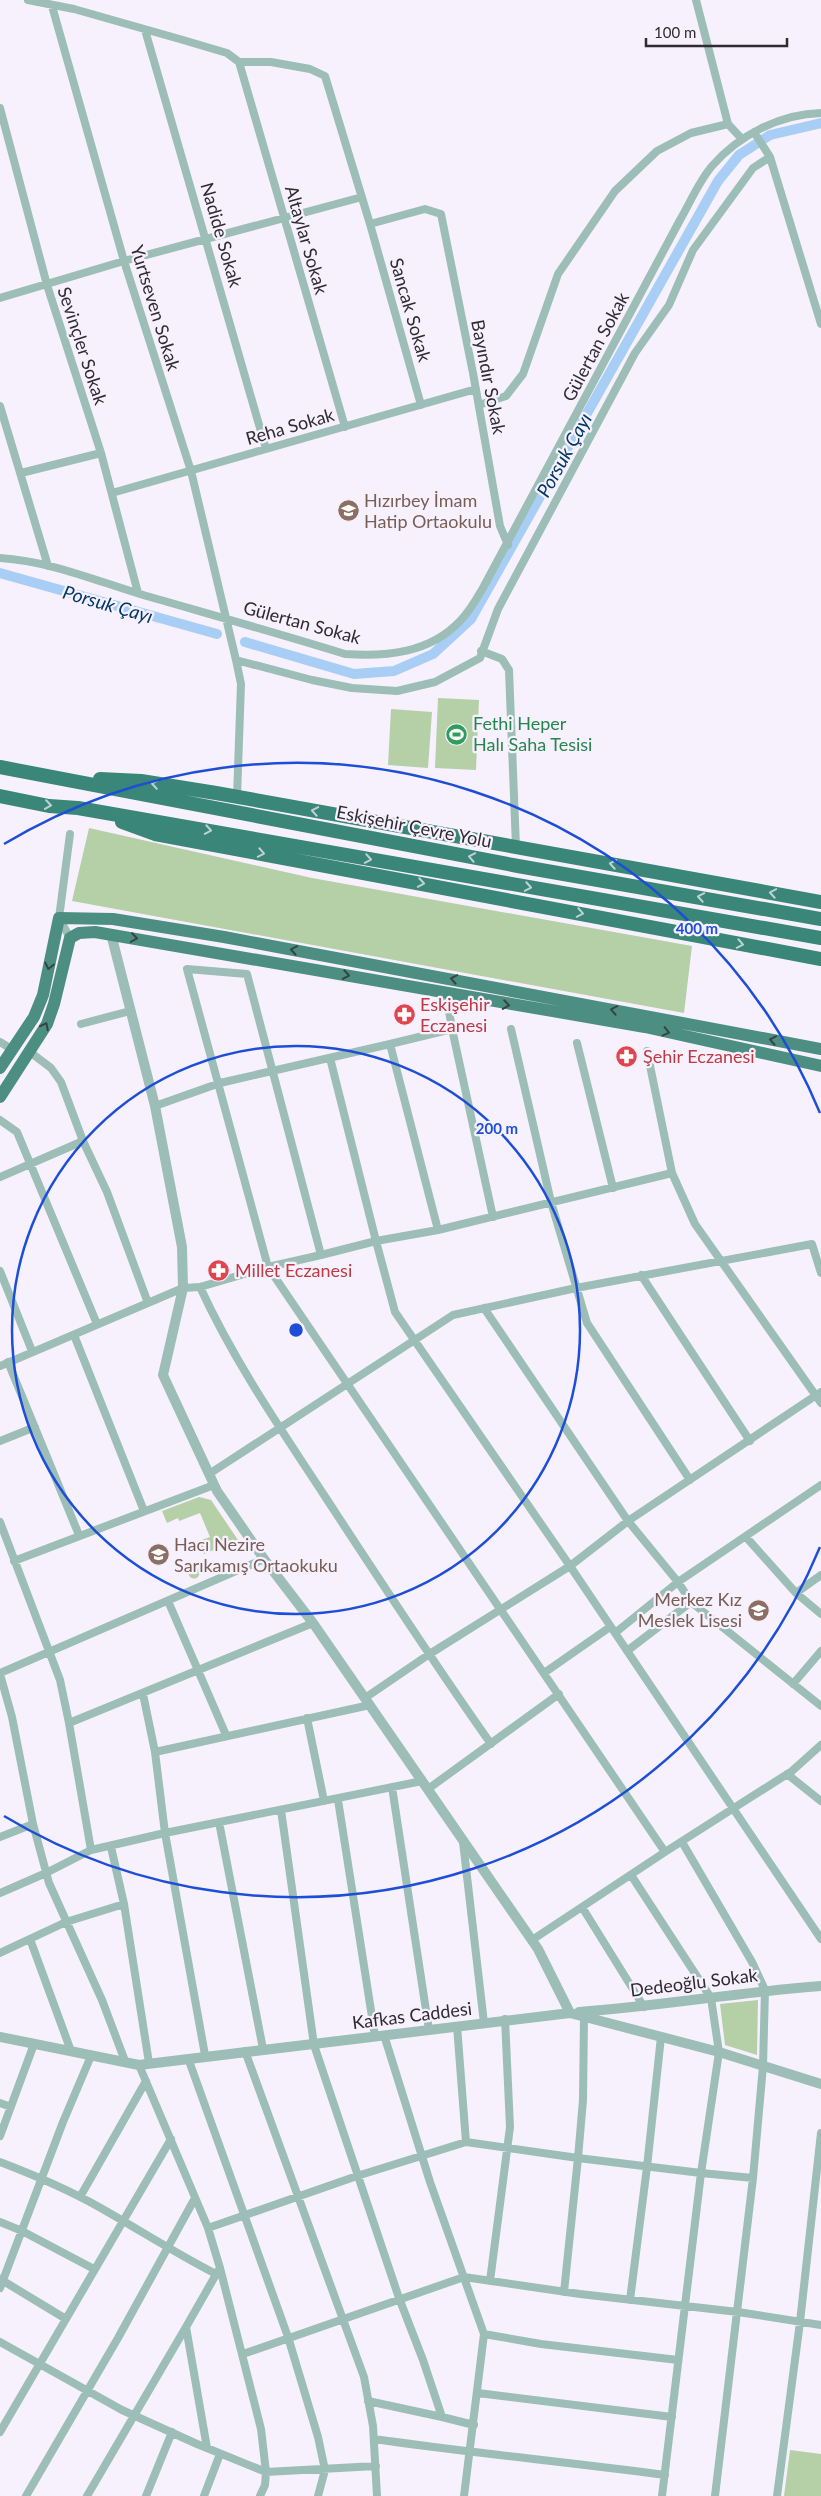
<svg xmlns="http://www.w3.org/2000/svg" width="821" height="2496" viewBox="0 0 821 2496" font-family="Lato,sans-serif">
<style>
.green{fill:#b5cfa7}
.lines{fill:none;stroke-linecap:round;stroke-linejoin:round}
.canal{stroke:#a8cef5;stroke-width:10}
.minor{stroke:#9cbeb6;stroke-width:8}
.tertiary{stroke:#9cbeb6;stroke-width:10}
.primary{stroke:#4c8f82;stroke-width:12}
.trunk{stroke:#3a8678;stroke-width:14}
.oneway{stroke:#bed1d6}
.oneway2{stroke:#364445}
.ring{fill:none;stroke:#1d4ed8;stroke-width:2.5}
.labels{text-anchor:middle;stroke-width:4.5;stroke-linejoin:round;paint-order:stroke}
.street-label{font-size:18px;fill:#2e2b31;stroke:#f7f1fe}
.education-label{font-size:18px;fill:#785e54;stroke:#f7f1fe;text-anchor:start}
.leisure-label{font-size:18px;fill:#27864d;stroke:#f7f1fe;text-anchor:start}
.health-label{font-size:18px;fill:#be3a42;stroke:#f7f1fe;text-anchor:start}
.water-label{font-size:19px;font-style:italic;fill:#023863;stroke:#f7f1fe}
.centre{fill:#1d4ed8;stroke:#f7f1fe;stroke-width:2.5}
.ring-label{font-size:15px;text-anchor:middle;font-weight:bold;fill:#1d4ed8;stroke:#f7f1fe;stroke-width:4.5;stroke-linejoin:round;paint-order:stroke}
</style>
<rect width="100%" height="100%" fill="#f7f1fe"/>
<!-- green -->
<path class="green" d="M438,698L479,700L476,770L435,768Z
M391,709L432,712L428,768L388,765Z
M89,828L312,878L692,946L684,1013L72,901Z
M199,1497L211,1500L238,1540L204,1554L199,1541L210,1537L200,1513L179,1521L178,1518L167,1523L162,1511Z
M188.5 1573a5.5 5.5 0 1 1 11 0a5.5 5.5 0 1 1-11 0Z
M758,2000L757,2055L725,2045L720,2004Z
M790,2450L821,2454V2496H784Z"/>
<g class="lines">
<!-- canal -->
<path class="canal" d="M0,573L217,634
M245,642L354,674L394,671L433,654L471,619L718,181L739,155L770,135L821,123"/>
<!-- minor -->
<path class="minor" d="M28,0L74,9L183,40L227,53L239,62H271L310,69L325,76L370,224L425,209L441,214L473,373L500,526L508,545
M696,0L728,124L742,139
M52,6L124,261L191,471L236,660L312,680L352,688L397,691L435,682L480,658L498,609L635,353L669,305L693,250L753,168L770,157
M145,30L266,449
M239,62L345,427
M0,108L47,285L101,453L138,593
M754,132L770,157L821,324
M370,224L421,405
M0,298L124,261L362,197
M479,405L506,396L523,374L558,274L615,191L657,151L691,133L728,124
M0,406L48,566
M21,473L101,453
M112,493L476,389
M0,558C49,561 94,580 140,594C209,614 277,633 345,654C386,657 430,653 460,621C470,611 477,598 484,586L680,220C690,203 699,181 712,166C739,135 780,114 821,113
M481,651L502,659L509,670L516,847
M236,660L241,684L237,797
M70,938L59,918L70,834
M187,969L247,974L321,1255L268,1267Z
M446,993L452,1029L493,1217
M81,1024L130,1011
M511,1029L551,1202L587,1323L690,1480
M0,1042L13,1050
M577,1043L613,1188
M390,1044L452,1029
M647,1051L672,1173L695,1224L821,1403
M30,1052L51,1068L61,1082L83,1141L107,1192L148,1303
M155,1106L220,1083L390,1044L438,1230L376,1241L395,1312L570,1566L821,1939
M0,1120L17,1132L97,1324
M0,1177L83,1141
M438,1230L672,1173
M321,1255L376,1241L330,1058
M0,1271L32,1351
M641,1275L750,1441
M200,1287C234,1361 280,1428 324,1495C379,1579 433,1662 491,1744
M484,1308L628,1521L678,1582L821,1485
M74,1335L144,1511
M8,1362L79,1535
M0,1366L183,1288L200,1287L268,1267L665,1852L792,1771L821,1745
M0,1441L35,1427
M209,1474L453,1315L576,1288L812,1244L821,1273
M0,1522L60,1680L69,1723L91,1850
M746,1537L796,1593L821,1575
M14,1561L214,1485
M796,1593L821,1614
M168,1601L226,1735
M615,1633L678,1582L691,1602L821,1706
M627,1651L691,1602
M0,1673L264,1559
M544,1673L610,1627
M0,1674L12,1717L33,1824
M793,1684L821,1651
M365,1698L428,1655L570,1566L628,1521L821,1392
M307,1718L324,1801
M69,1723L313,1623
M155,1752L370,1705
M787,1774L821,1801
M392,1787L429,2030
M428,1789L559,1694
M338,1800L375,2036
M281,1810L314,2045L399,2298L423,2360L442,2417L474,2425
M219,1822L263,2049
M0,1837L33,1824L49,1883L102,2000L125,2061
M463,1842L484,2023
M682,1842L752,1962L765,1990L763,2066L753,2178L715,2496
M111,1847L124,1904L149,2063
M631,1875L711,1998L719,2052L701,2173L753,2178
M0,1893L46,1873L91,1850L165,1833L155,1752L143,1694
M582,1907L644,2007
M30,1939L71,2051
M532,1940L665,1852
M0,1953L66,1922L124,1904
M584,2017L583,2100L578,2158L701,2173L662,2496
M384,2035L430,2182L484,2334L464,2496
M245,2051L364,2377L373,2426L377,2496
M205,2055L165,1833L422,1781
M188,2058L288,2337L318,2437L325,2470L318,2496
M139,2065L208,2228L220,2268L261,2429L266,2472L265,2485L260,2496
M0,2103L11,2107
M0,2136L34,2044
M466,2142L578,2158L564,2292
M0,2162C34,2175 67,2189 99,2207C138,2229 175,2253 216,2274
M80,2197L146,2081
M0,2222L22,2231L94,2269
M208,2228L357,2176L466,2142L457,2026
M0,2279L66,2319
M490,2281L510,2127L505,2019
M0,2288L63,2122L91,2056
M630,2300L647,2167L661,2037
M484,2334L541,2344L678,2360
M0,2342L122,2410L197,2444L266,2472L376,2466
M243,2354L464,2277L580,2294L738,2312L821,2325
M478,2393L672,2417
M368,2401L442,2417
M0,2432L171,2139
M374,2439C471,2453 568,2462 665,2475
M207,2448L186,2327L218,2271
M26,2496L118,2338L195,2198
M87,2496L186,2327
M146,2496L172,2432
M204,2496L220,2454
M777,2496L800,2322L821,2133"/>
<!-- tertiary -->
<path class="tertiary" d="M111,934L155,1106L182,1247L183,1288L163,1375L217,1491L264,1559L313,1623L538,1949L570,2013
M579,2012C660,2006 740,1992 821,1986
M0,2037L139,2065L570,2013L719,2052L821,2084"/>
<!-- primary -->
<path class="primary" d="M0,1068L34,1017L43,995L59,918L113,919L224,937L821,1049
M0,1097L47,1024L54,1004L70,938L79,933L95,932L645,1027L821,1066"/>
<!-- trunk -->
<path class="trunk" d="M0,767L518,866L821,919
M100,779L141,781L216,793L821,902
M0,796L49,806L78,808L821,938
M122,822L155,834L821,959"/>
</g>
<!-- one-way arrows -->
<defs><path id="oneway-chevron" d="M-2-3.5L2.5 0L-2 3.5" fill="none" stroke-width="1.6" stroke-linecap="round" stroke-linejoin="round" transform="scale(1.25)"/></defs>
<g class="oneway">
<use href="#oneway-chevron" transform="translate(155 784) rotate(-171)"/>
<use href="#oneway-chevron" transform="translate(48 805) rotate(8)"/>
<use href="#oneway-chevron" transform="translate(315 811) rotate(-170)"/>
<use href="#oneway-chevron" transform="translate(208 830) rotate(10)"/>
<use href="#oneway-chevron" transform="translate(261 853) rotate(11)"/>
<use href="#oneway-chevron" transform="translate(472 857) rotate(-169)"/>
<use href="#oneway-chevron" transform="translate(368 859) rotate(10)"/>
<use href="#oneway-chevron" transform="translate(613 864) rotate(-170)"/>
<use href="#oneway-chevron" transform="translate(421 883) rotate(10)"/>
<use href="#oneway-chevron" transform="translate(528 887) rotate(10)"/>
<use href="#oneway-chevron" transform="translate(773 893) rotate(-170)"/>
<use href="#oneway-chevron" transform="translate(701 897) rotate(-170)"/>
<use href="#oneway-chevron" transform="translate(580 913) rotate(11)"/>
<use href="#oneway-chevron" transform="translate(740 944) rotate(11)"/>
</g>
<g class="oneway2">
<use href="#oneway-chevron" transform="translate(134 938) rotate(9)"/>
<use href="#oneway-chevron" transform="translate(294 950) rotate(-170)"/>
<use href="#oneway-chevron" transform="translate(49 966) rotate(102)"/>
<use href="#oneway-chevron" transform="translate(346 975) rotate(10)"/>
<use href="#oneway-chevron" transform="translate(454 979) rotate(-169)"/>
<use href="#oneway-chevron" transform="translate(506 1005) rotate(9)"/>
<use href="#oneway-chevron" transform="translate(614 1010) rotate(-169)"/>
<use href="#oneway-chevron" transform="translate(45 1026) rotate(-63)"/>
<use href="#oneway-chevron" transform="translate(666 1032) rotate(13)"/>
<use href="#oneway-chevron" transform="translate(773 1040) rotate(-169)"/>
</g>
<!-- distance rings -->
<g class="ring">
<circle cx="296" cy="1330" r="284"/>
<path d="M820 1547A567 567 0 0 1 4 1816M4 844A567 567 0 0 1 820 1113"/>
</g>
<!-- icons -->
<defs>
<symbol id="school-disc" viewBox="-11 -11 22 22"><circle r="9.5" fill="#8d6e63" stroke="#f7f1fe"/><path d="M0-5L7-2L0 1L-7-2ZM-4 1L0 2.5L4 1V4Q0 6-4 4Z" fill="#fff"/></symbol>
<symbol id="stadium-disc" viewBox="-11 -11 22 22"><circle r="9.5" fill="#2e9e5b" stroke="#f7f1fe"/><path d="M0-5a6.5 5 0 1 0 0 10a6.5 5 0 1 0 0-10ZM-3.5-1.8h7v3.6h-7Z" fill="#fff"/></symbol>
<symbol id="pharmacy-disc" viewBox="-11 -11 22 22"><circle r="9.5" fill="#e0444e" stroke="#f7f1fe"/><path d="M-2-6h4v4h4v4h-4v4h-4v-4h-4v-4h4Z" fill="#fff"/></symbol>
</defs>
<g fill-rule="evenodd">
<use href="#school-disc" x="336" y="498" width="25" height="25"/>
<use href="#stadium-disc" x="444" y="722" width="25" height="25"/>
<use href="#pharmacy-disc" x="392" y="1002" width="25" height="25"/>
<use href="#pharmacy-disc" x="614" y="1044" width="25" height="25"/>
<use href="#pharmacy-disc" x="206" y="1258" width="25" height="25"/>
<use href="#school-disc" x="146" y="1542" width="25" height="25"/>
<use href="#school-disc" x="746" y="1598" width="25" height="25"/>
</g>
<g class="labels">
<!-- street labels -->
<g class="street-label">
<text transform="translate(221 235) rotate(74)" y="6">Nadide Sokak</text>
<text transform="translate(306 240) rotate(74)" y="6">Altaylar Sokak</text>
<text transform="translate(155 308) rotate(73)" y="6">Yurtseven Sokak</text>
<text transform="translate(410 310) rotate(74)" y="6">Sancak Sokak</text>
<text transform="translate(82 346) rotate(72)" y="6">Sevinçler Sokak</text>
<text transform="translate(596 347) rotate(-62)" y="6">Gülertan Sokak</text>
<text transform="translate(488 377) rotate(79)" y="6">Bayındır Sokak</text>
<text transform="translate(290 427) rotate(-16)" y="6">Reha Sokak</text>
<text transform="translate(302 623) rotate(15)" y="6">Gülertan Sokak</text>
<text transform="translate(414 827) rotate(11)" y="6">Eskişehir Çevre Yolu</text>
<text transform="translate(694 1983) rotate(-7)" y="6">Dedeoğlu Sokak</text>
<text transform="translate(412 2016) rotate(-7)" y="6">Kafkas Caddesi</text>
</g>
<!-- education labels -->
<g class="education-label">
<text x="364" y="507">Hızırbey İmam<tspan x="364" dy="21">Hatip Ortaokulu</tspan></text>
<text x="174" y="1551">Hacı Nezire<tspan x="174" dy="21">Sarıkamış Ortaokuku</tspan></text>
<text x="742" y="1606" text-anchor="end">Merkez Kız<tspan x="742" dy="21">Meslek Lisesi</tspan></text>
</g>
<!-- leisure labels -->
<g class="leisure-label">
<text x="473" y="730">Fethi Heper<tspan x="473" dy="21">Halı Saha Tesisi</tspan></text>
</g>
<!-- health labels -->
<g class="health-label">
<text x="420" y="1011">Eskişehir<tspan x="420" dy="21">Eczanesi</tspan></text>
<text x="643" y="1063">Şehir Eczanesi</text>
<text x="235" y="1277">Millet Eczanesi</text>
</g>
<!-- water labels -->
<g class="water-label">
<text transform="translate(564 455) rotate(-61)" y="7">Porsuk Çayı</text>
<text transform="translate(108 604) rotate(16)" y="7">Porsuk Çayı</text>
</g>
</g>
<circle cx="296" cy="1330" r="8" class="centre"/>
<g class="ring-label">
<text x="697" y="934">400 m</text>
<text x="497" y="1134">200 m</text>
</g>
<!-- scale -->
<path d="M646 38v8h141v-8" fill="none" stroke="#2e2b31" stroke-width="2.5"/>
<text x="654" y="38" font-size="15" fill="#2e2b31" stroke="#f7f1fe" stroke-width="4" paint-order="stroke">100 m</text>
</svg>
